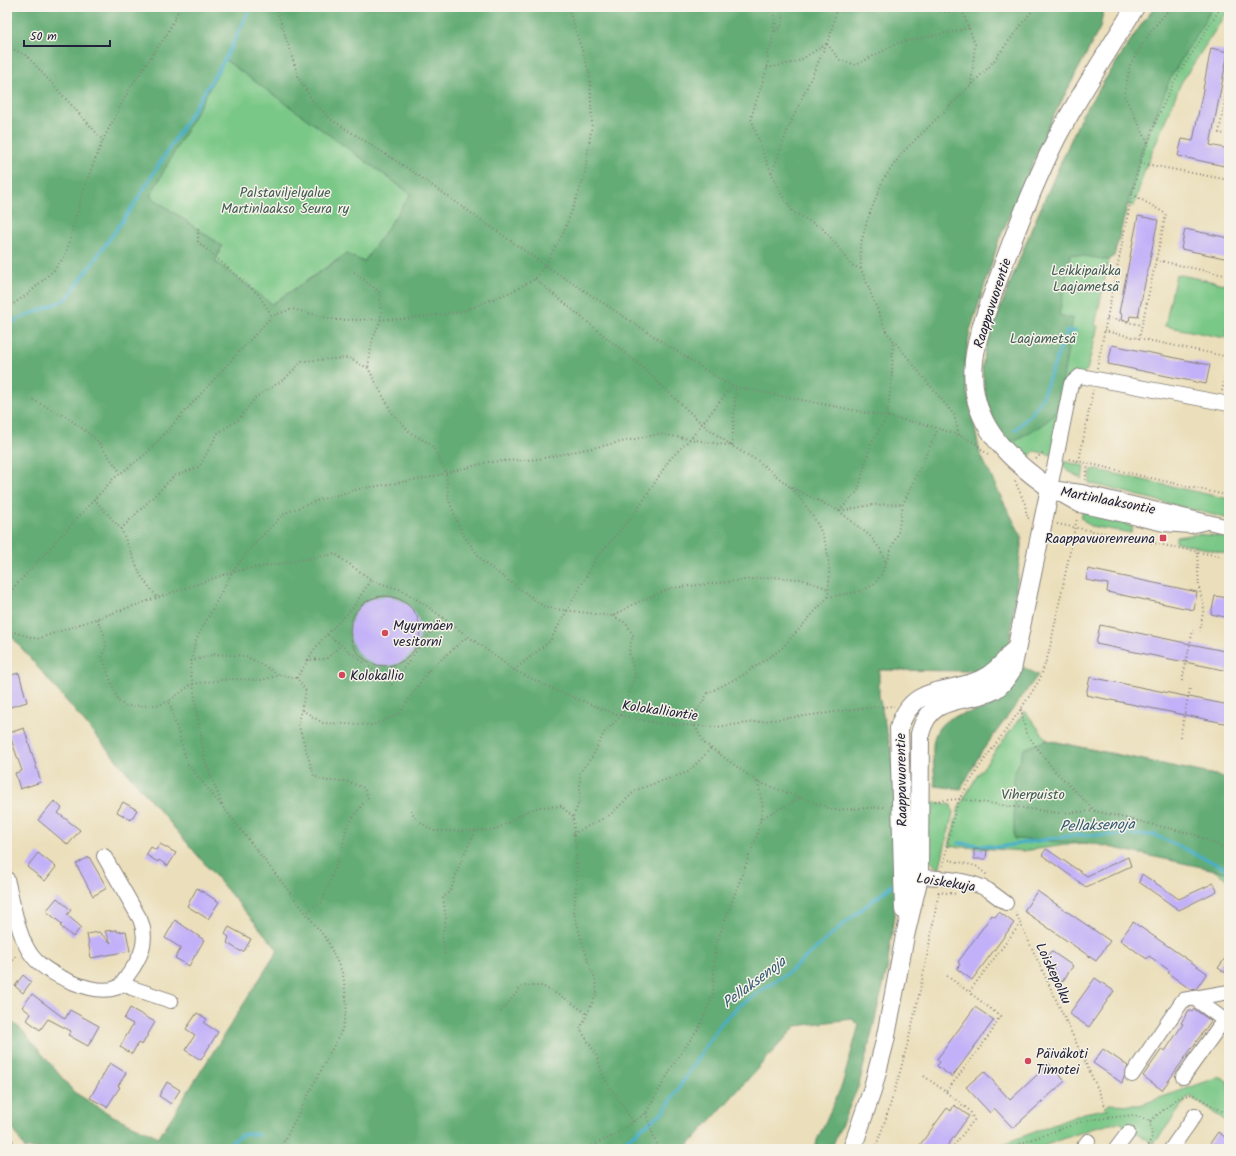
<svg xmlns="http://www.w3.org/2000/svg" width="1236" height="1156" viewBox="0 0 1236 1156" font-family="Kalam,sans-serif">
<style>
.green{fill:#7ac887;stroke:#4e7561}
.forest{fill:#63ac74;stroke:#426758;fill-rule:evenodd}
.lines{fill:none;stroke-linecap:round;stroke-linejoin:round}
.stream{stroke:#48afc7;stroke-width:3.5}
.building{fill:#c2b1f8}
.minor-casing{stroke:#86807b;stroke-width:16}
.major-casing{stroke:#86807b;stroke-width:20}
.path{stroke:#86807b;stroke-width:2;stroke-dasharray:1 3;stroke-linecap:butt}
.minor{stroke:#fff;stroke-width:14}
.major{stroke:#fff;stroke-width:18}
.poi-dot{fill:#d1495b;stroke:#f7f3e8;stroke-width:1.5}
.labels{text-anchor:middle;stroke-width:3;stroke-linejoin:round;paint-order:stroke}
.park-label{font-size:14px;fill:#415c56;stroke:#f7f3e8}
.street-label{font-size:14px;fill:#22223b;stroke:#f7f3e8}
.poi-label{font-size:14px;fill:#22223b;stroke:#f7f3e8;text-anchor:start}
.water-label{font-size:15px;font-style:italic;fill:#315a73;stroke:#f7f3e8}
</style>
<rect width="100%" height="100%" fill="#f7f3e8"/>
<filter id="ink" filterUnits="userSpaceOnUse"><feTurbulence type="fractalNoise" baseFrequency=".025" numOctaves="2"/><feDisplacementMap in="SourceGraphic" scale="8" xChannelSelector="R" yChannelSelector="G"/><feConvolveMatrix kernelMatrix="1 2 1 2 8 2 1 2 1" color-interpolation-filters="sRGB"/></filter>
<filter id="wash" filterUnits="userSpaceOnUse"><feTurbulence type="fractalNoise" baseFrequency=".012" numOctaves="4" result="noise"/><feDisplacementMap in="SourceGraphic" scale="16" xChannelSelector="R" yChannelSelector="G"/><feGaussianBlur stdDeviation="0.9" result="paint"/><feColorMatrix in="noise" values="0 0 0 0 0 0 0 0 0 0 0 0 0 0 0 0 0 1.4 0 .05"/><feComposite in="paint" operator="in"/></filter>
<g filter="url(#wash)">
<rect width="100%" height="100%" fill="#ebdfbb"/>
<!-- green -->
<path class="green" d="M1155,7H1229V9L1181,83L1145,169L1134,206L1127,205L1114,256L1109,260L1095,325L1098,326L1087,370L1080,376L1057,456L1034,451L1028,459L1010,443L990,411L985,392L986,345L1032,228L1082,115L1139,28Z
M225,59L411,194L364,262L346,254L272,304L215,261L222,246L150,196Z
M1176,274L1229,285V320L1225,338L1165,326Z
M1062,461L1084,466L1082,479L1065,469Z
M1093,469L1229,499V519L1089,483L1091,471Z
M1083,510H1091L1133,527L1131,533L1090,526L1081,518Z
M1198,534L1229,537V554L1176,542V537Z
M1025,711L1047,740L1229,778V880L1207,866L1094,841L1023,851L949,846L959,807L977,776Z
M927,803H943L951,805L953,813L939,870L928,858Z
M1219,1077L1229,1082V1123L1189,1096L1154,1144L1119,1122L1091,1129L1035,1149H990L1084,1113L1104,1109L1109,1104L1140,1105Z"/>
<!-- forest -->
<path class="forest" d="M7,7H1104L1100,28L1051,121L999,240L970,331L965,362L967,391L980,453L1000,495L1022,537L1010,643L992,666L969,671L879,670V696L893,760L899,876L887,970L859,1085L831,1149H813L842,1085L859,1025L852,1019L796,1026L685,1149H25L7,1118V1018L22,1030L74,1092L111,1115L159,1137L278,950L13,638L7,626V602L9,599L7,595V183L10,180L7,177ZM225,60L411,194L364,262L347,254L272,304L215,261L222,246L150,196Z
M1155,7H1213L1171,77L1142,150L1114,256L1109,260L1071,254L1059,315L1073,319L1057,413L1042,425L1010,443L998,427L990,411L985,392L982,368L986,345L1032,228L1082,115L1139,28Z
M1023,667L1038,675L980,754L961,789L935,786C935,773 931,751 934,739C942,709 973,717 992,705C1006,696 1015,681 1023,667Z
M1047,740L1229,778V873L1095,844L1014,839V775L1024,749Z"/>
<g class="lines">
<!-- stream -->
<path class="stream" d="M7,328L16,320L67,299L135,203L225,59L251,7
M1015,430L1031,414L1041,400L1067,331H1075
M959,843L999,847L1075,835H1155L1229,870
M231,1142C241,1134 246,1132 259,1135
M287,1149H288
M614,1149L664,1111L720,1024L740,1005L789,972L853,916L894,884"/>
</g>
<g id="blocks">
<!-- building -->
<path class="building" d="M1211,48L1228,52L1210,145L1229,149V167L1178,156L1182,139L1193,141Z
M1138,216L1158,220L1138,317L1130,316L1129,321L1121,320L1122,314L1119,313Z
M1185,229L1229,238V259L1181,249Z
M1112,345L1210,365L1206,384L1108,364Z
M1088,569L1197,592L1194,610L1107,592L1108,584L1086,580Z
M350 631a35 35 0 1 1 70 0a35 35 0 1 1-70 0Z
M1215,596L1229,598V618L1211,614Z
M1100,625L1229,652V671L1096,644Z
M19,673L27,702L7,708V676Z
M1090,677L1229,705V724L1086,695Z
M24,728L41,782L20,789L15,773L22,771L9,733Z
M54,801L62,808L58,813L80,830L68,845L38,820Z
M123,802L137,810L131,820L117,812Z
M160,844L176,853L168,866L159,860L158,862L146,855L151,847L156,850Z
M974,849L987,850L986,859H974Z
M1046,849L1087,876L1128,857L1131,866L1086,887L1042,855Z
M38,853L56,867L45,881L27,867Z
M89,857L107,888L93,896L76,864Z
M1142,874L1179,899L1214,883L1217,891L1179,910L1139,882Z
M197,888L219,902L208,919L187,906Z
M1037,891L1110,941L1096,961L1024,911Z
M57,898L71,910L67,915L81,927L73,937L60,926L62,924L46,911Z
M999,912L1014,923L972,980L957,969L960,964L958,962L992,915L995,917Z
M175,920L204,940L189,966L175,958L181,948L165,938Z
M1133,922L1207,973L1196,989L1191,990L1168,973L1170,971L1149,956L1147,959L1120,940Z
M229,927L251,939L244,951H240L227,943L229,937L225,934Z
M117,930V932L126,931L130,951L91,958L87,934L99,932L111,943L105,931Z
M1051,951L1073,966L1062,982L1051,974L1055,968L1045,960Z
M1229,953V975L1218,968Z
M23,975L31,982L23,993L15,986Z
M1095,978L1114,991L1089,1027L1069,1014Z
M32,994L65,1019L70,1010L99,1026L88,1046L68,1035L71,1031L48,1019L40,1030L27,1020L31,1014L22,1007Z
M975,1007L994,1020L952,1077L937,1066L940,1062L937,1059Z
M130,1008L155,1022L142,1045L138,1043L132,1054L120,1047L133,1024L124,1019Z
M1194,1009L1211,1021L1162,1090L1143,1076L1162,1049L1165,1051L1183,1024L1181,1023L1189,1010L1192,1012Z
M197,1013L207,1019L204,1023L218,1032L201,1060L185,1050L195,1035L186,1029Z
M1103,1049L1128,1066L1122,1083L1093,1063Z
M110,1063L126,1073L118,1086L120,1087L107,1107L90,1098Z
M1049,1064L1065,1081L1013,1128L994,1108L990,1113L966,1087L984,1071L1010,1100Z
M167,1082L180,1090L171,1104L159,1096Z
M954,1105L969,1116L945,1149H917L947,1108L951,1111Z
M1218,1132L1229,1140V1149H1206Z"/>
</g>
</g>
<g filter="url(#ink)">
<use href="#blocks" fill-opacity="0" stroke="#86807b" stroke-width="1"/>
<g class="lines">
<defs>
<path id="minor" d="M1050,488L1071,384L1080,376L1229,404
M1050,488L1082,492L1229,527
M1056,492L1079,505L1164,524L1190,526L1203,523
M909,877C934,877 966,878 988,890C994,894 1000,899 1006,903
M7,879C13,902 18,939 33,957C47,974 93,996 116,988C121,986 125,979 128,975C141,958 149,940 140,919L104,856
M122,983L132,988L171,1001
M1132,1075L1183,1000L1229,992
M1183,1077L1224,1020L1194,998
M1082,1149L1088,1141
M1116,1149L1128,1133
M1171,1149L1195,1115"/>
<path id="major" d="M904,910L899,728C912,684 946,695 980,680C994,674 1003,664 1012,652
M852,1149L872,1091L885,1041L905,936L919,877L920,734C930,695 960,703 990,692C1000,688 1006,679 1012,670L1050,488C1017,465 983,436 975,394C968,357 983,321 995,288C1013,237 1033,185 1057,137C1081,92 1109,50 1135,7"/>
</defs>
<!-- minor casing -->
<use href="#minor" class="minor-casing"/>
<!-- major casing -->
<use href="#major" class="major-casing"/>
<!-- path -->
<path class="path" d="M276,7L299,79L314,103L332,120L407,168L545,265L724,382L736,387L924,424L959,435L974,442L990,457
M774,7L775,23L771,46L767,54L768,61L767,68L751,118L763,153L780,192L793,212L822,228L835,243L851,265L861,269
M929,7C940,13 955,15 966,7
M1112,9L1113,7
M962,10L975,44L971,86
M775,31L782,25L784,15L776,7
M827,44L840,60L856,65L898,43L969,28
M7,46L27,56L103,140
M767,68L797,62L826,44
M1229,77L1219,133L1229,135
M1148,143L1124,95L1130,65L1150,32L1171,7
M1140,163L1229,180
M772,173L788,129L830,36L837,7
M1132,194L1166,214L1156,260
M198,229V242L258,294L272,316
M354,272L380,293L381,319L372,341L368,368
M535,279L641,366L701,423L732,446L758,461L789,486L839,511L870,536L880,549L886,563L881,575L874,584L862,591L828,597L781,649L743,675L708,693L697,711L695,726L704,743L758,782L834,810L886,807
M7,308L28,294L54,270L65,256L85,185L103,140L131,86L167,34L180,7
M1107,318L1142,325
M1104,331L1229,357
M1139,339L1156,260L1229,276
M1097,368L1132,194L1140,163L1156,121L1174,82L1221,7
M1222,391L1229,356
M33,400L67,417L96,439L120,472
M959,435L954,415L886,331L861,269L860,246L867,221L883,180L902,153L989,67L1035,7
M732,446L736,387
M1036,459L1041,454H1045
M1069,459L1229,496
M1079,461L1093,390
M1085,480L1088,464
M1015,481L1025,504L1027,518H1030
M791,487C823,526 833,546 828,597
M94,499L121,529L141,576L157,597
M839,511L858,491L871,443L887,417L892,375L893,340
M840,511L871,505L903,504
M1057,524L1229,558
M121,529L174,476L199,467L218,433L238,420L256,397L286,378L302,361L348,358L368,368L392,413L410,432L431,445L439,458L446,473L449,501L462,533L483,562L546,608L613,616L634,604L672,588L771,577L801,579L829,589
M1197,552L1199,588L1204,606L1200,631
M886,562L898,533L903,504L938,429
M7,595L113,479L146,454L272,316L292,309L336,320L406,319L461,312L513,291L535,279L545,265L563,234L584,178L592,124L590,75L568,7
M613,616L626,623L633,635L629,652L635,675L622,715L604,733L592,757L580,772V800L573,817L577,869L574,913L588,962L595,978L597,993L580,1029L596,1054L603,1076L633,1122
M97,619L104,634L106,647L102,656L118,701L126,706L159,705L169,701
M7,630L37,639L232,572L335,554L373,581L402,590L427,606L514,670L557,691L613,713L655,723L716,727L875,707L894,706
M328,635L392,684L442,617
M308,660C318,641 333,628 348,613C357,603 364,590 371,579
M191,661L216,654L246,656L280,675
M514,670L550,641L597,557L636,512L670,459L691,438L732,386
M297,678L308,660L326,659L341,645
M1182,681L1193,630
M1021,709L1026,733L1054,770L1095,811
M302,710L323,723L373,725L399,714L428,671L468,636
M1180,737L1191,683
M935,801L959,799L1059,813L1095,811L1193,834L1229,850
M221,805L187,763L169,701L192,684L230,679L262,680L280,675L297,678L306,691L298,723L314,776L326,781H346L364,788L368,797L347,826L342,849L322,902L307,912
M411,810L415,818L433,831H465L494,830L510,822L525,812L539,807L561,806L573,817
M760,819L800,798
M573,834L610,815L636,790L688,772L702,758L711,748
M7,858L10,868
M945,859L976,866L987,875
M943,866L952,823L959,799L982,763L1021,709L1040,679L1049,652L1077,518
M938,892L957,894
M1015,912L1102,1098L1109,1117
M445,954L442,936L446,919L443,897L450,892L463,856L476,831
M7,971L16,955
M947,976L969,992L1020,924
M501,1012L522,986H542L568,1000L587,1014
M924,1076L946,1092L991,1033L1000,1016L969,992
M946,1092L970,1111L974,1120L951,1149
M646,1113L655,1141L661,1149
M7,1130L17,1149
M280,1149L342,1030L347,1006L343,974L327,940L223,807L205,761L190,667L196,640L232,572L251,547L285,513L319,500L359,489L427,478L489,462L539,459L659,434L732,446
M585,1149L613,1136L646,1113L675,1062L700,1026L713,995L715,947L757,835L763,808L758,782
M875,1149C906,1066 924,977 939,890
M1005,1149L1086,1120L1134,1115L1150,1121L1178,1098L1192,1094L1229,1115
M1146,1149L1152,1137L1150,1121"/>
<!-- minor -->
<use href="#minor" class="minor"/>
<!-- major -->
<use href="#major" class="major"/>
</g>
</g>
<!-- markers -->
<g class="poi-dot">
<rect x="1159" y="534" width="8" height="8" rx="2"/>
<circle cx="385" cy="633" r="4"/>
<circle cx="342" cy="675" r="4"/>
<circle cx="1028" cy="1061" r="4"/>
</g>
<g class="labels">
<!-- park labels -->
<g class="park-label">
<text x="285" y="197">Palstaviljelyalue<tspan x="285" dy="16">Martinlaakso Seura ry</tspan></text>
<text x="1086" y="275">Leikkipaikka<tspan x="1086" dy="16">Laajametsä</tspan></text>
<text x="1043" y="343">Laajametsä</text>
<text x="1033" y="799">Viherpuisto</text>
</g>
<!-- street labels -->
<g class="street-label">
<text transform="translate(992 303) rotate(-72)" y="5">Raappavuorentie</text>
<text transform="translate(1108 500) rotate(11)" y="5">Martinlaaksontie</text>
<text transform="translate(660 710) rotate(8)" y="5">Kolokalliontie</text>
<text transform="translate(901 780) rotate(-91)" y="5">Raappavuorentie</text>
<text transform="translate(946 882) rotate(9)" y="5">Loiskekuja</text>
<text transform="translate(1054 973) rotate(65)" y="5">Loiskepolku</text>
</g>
<!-- poi labels -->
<g class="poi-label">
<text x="1155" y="543" text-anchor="end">Raappavuorenreuna</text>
<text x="393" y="630">Myyrmäen<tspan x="393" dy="16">vesitorni</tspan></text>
<text x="350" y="680">Kolokallio</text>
<text x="1036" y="1058">Päiväkoti<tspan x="1036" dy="16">Timotei</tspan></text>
</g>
<!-- water labels -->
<g class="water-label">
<text transform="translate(1097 825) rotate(-2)" y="5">Pellaksenoja</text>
<text transform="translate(754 982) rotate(-37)" y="5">Pellaksenoja</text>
</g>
</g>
<!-- margin -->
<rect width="1236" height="1156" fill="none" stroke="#f7f3e8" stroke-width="24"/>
<!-- scale -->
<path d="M24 40v6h86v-6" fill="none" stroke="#22223b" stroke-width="2"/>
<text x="30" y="40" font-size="12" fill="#22223b" stroke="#f7f3e8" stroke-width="3" paint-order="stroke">50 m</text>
</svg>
